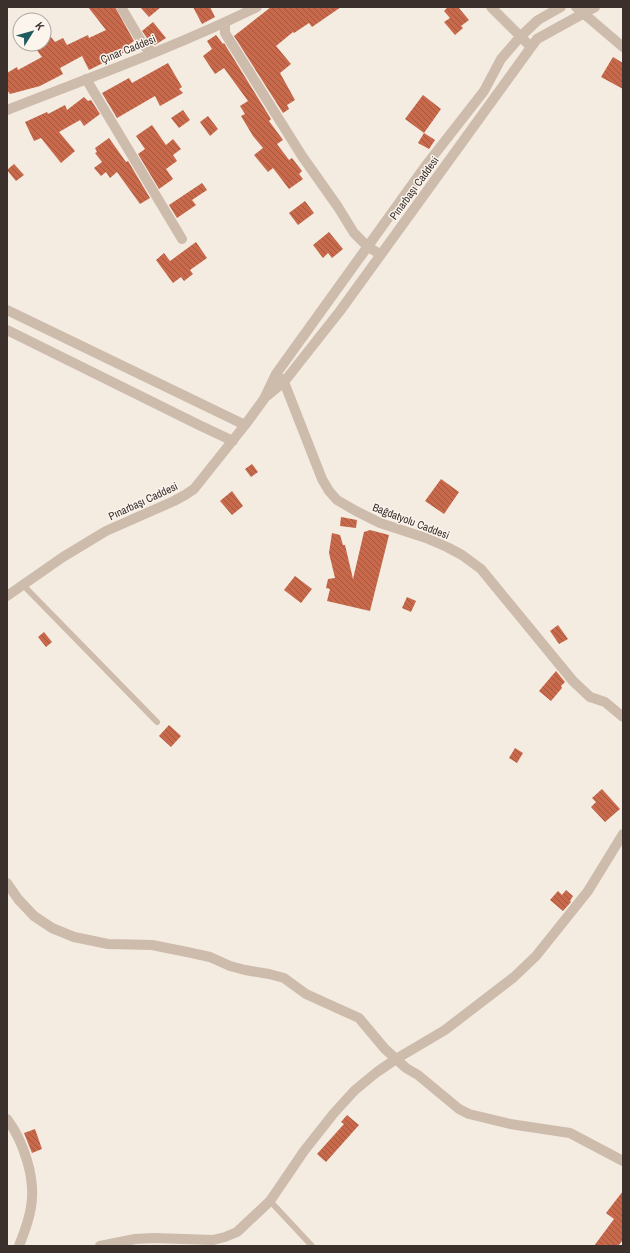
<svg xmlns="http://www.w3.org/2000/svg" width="630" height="1253" viewBox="0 0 630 1253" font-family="'Archivo Narrow',sans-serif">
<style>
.building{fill:url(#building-back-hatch)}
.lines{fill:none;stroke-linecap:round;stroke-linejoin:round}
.service{stroke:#cdbbac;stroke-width:6}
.minor{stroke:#cdbbac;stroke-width:10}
.tertiary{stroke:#cdbbac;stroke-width:10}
.labels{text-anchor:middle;stroke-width:3;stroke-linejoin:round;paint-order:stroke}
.street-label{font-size:11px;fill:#3b302b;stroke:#fbf5ee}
</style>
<defs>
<pattern id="building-back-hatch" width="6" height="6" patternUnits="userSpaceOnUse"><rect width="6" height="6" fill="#c8694b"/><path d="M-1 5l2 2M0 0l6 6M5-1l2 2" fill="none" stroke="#a4573f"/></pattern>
</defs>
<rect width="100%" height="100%" fill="#f4ebe1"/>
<!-- building -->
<path class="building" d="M88,7H115L134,41L123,49L125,52L89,70L82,56L60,68L63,74L40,86L10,94L7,90V73L17,67L18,70L42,57L32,44H44V28L55,42L63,38L67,45L88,35L89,38L106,30Z
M140,7H161L149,17Z
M193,7H210L215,17L202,24Z
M271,7H341L312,27L309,23L294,33L293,32L276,46L291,64L280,73L295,100L287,105L289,109L283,113L234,36Z
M448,7H458L469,20L461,26L463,28L455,35L444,22L450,18L444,11Z
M153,22L166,38L155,45L149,41L142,31Z
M216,35L223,44L224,43L271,119L269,121L283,140L277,144L289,160L292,158L302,171L299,174L303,179L289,189L273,168L268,172L254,155L263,148L253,136L241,116L245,114L240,106L248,101L224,68L215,74L203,56L212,49L207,41Z
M613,57L623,63V89L601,77Z
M168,63L182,87L179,89L183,93L160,106L155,96L117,118L102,93L129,78L132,83Z
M423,95L441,109L424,133L405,119Z
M84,97L88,101L91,100L100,114L84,126L80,120L59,132L75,151L61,163L41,138L34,141L25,122L47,112L48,114L65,105L67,110Z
M183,110L190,120L179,128L171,118Z
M208,116L218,129L210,136L200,122Z
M152,125L166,145L173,139L181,149L173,155L177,161L166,169L173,179L159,189L138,154L145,149L136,136Z
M424,133L435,140L429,149L418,143Z
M109,138L126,162L128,161L150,198L140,204L117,172L110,178L106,172L101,176L94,168L102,162L95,153L97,152L95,148Z
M14,164L24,175L16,181L7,170Z
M202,183L207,190L192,200L196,205L177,218L169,205Z
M305,201L314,213L298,225L289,213Z
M329,232L343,249L332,258L328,253L323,258L313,245Z
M196,242L207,258L190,270L193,274L184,281L181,277L173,283L156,260L164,253L170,261Z
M252,464L258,472L251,477L245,469Z
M441,479L459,492L444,514L425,501Z
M232,491L243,506L232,515L220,501Z
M341,517L357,520L356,528L340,526Z
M370,530L389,535L370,611L327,601L330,589L326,588L328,579L335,578L329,553L332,533L340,535L343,545H345L353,579L364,532Z
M295,576L312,589L301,603L284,590Z
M407,597L416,601L411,612L402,608Z
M558,625L568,639L559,644L550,631Z
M44,632L52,642L46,647L38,637Z
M556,671L565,682L561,686L562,688L551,701L539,691Z
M169,725L181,736L171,747L159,736Z
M515,748L523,753L517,763L509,758Z
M602,789L620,809L605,822L591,807L596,802L592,798Z
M566,890L573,896L570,901L571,902L563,911L550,900L558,891L562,895Z
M347,1115L359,1125L326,1162L317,1154L344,1124L341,1122Z
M35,1129L42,1149L32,1153L24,1133Z
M623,1191V1240L618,1246H594L614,1219L606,1213Z"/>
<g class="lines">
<!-- service -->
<path class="service" d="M22,584L157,722
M270,1201L312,1246"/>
<!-- minor -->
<path class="minor" d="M121,7L144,46L153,52
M576,7L623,47
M225,23V33L302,156L338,207L354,233L368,247L380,254
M86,79L182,239
M7,883L18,899L34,916L52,928L74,937L108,944L152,945L187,952L210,957L230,966L245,970L269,974L284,978L306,994L359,1018L385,1049L406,1068L418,1075L459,1109L469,1114L510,1124L570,1133L623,1161
M7,1119C24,1142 36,1179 31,1207C29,1221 24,1233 19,1246
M100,1246L135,1239L154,1238L213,1240L225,1237L237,1232L270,1201L304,1151L334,1113L355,1090L377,1072L396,1059L445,1030L514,977L536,956L588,891L623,834"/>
<!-- tertiary -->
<path class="tertiary" d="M491,7L531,47
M7,110C91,77 176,47 257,7
M7,310L245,425
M7,330L201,426L233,441
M280,378L284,382L322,479L329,491L337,500L356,511L380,523L426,538L447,547L462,555L481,569L573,681L590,697L605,702L623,717
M267,396L284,382L340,311L537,39L595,7
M7,596L63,557L106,531L174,501L185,495L194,489L245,425L264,399L276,374L427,164L484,91L501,59L520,37L538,20L561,7"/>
</g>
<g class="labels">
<!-- street labels -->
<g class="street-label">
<text transform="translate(128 49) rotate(-22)" y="4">Çınar Caddesi</text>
<text transform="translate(414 188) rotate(-54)" y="4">Pınarbaşı Caddesi</text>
<text transform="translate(143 501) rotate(-25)" y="4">Pınarbaşı Caddesi</text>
<text transform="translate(411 521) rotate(21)" y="4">Bağdatyolu Caddesi</text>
</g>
</g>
<!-- border -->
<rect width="630" height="1253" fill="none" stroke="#3b302b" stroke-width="16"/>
<!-- north arrow -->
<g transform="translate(32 32) rotate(53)"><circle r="19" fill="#fbf5ee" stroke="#aea6a0"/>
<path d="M0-3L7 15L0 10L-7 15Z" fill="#1f5a5e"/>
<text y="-6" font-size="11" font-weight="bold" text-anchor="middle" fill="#3b302b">K</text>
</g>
</svg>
